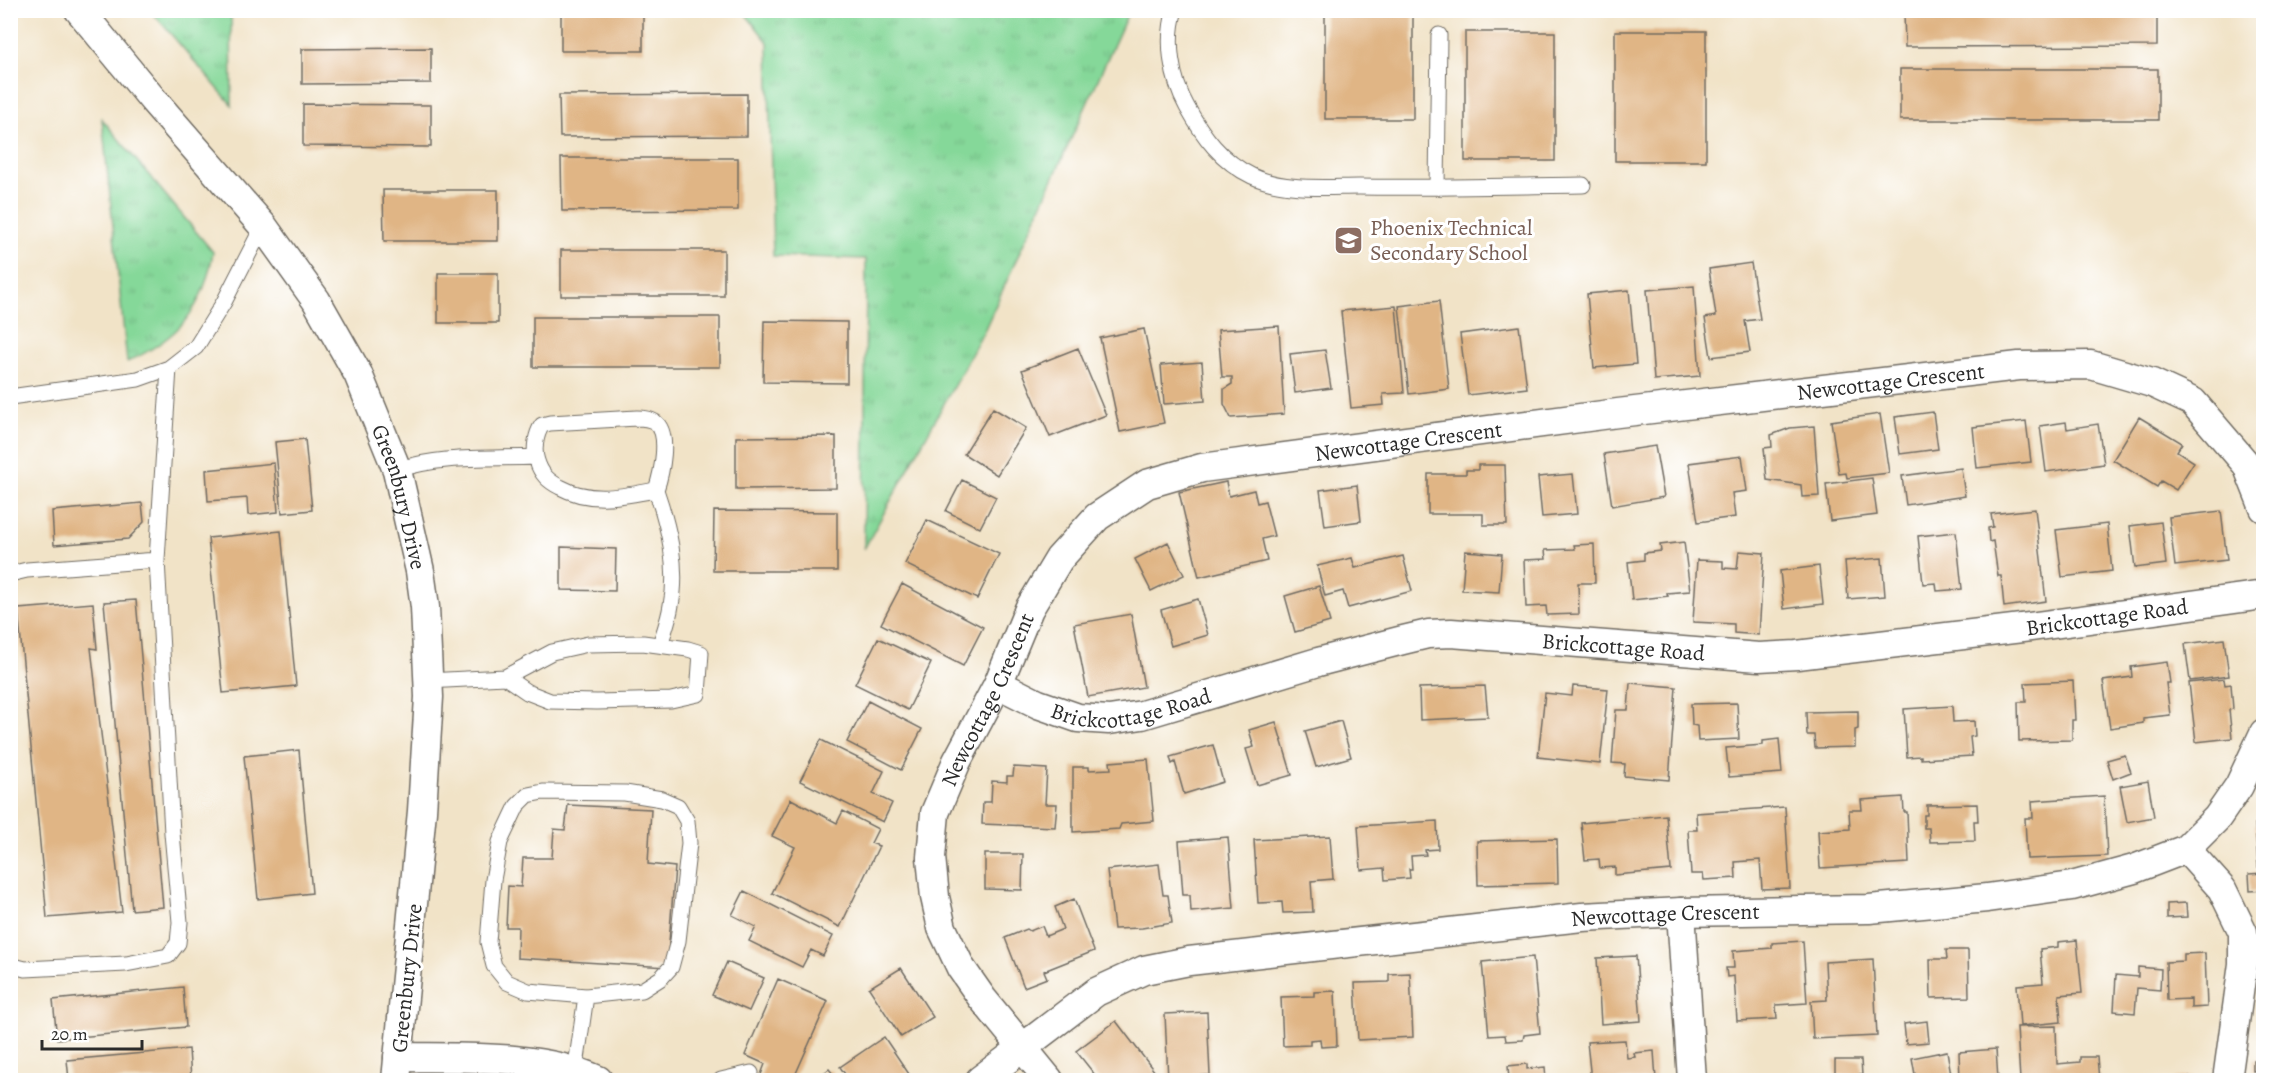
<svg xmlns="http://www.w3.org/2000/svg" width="2274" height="1091" viewBox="0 0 2274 1091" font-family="Alegreya,serif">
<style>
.grass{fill:url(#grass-tufts);stroke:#588262;stroke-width:1.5}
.building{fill:#e0b585}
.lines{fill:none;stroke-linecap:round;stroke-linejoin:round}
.lane-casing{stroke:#706b62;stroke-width:17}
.street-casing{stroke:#706b62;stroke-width:31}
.lane{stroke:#fff;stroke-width:15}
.street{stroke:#fff;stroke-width:28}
.labels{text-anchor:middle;stroke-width:6;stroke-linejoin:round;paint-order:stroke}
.education-label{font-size:22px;fill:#785e54;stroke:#fff;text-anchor:start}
.street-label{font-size:22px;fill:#2b2b2b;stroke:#fff}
</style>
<defs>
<pattern id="grass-tufts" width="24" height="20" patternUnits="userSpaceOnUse" patternTransform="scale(1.5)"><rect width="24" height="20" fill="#85d899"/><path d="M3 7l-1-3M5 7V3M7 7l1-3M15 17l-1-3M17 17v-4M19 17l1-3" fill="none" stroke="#73ba84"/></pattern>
</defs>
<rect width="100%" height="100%" fill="#fff"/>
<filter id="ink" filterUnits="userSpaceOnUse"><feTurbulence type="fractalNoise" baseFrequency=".0167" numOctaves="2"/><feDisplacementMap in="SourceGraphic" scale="12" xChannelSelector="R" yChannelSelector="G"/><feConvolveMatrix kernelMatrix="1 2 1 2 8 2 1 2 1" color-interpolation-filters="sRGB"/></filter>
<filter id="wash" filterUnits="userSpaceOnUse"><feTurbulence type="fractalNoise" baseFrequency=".008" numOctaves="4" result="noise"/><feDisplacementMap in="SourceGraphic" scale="24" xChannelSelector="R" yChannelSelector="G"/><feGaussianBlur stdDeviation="1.35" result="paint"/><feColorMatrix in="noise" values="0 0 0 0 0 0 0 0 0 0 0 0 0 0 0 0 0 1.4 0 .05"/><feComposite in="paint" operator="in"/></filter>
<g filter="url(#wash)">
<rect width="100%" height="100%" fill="#f1e3c7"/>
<!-- grass -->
<path class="grass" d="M151,11H231L232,105Z
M743,11H1129L984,331L864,549L866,259L773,256L768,42Z
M102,119L213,252C204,309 179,338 127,362Z"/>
<g id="blocks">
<!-- building -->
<path class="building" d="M561,10H643V51H561Z
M1325,10H1413V119H1325Z
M1904,10H2157V46L1905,47Z
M1615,31H1706V161H1615Z
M1465,32H1555V161H1465Z
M431,48V83L302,84V49Z
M1900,69H2158V120H1900Z
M747,94V136L560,137L559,95Z
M303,104L431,105V147L303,146Z
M561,158H738V210L562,211Z
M383,190H498V241H384Z
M561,250H724V296H561Z
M1751,263L1760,319L1745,321L1750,352L1711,357L1705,318L1716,316L1709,269Z
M438,273H498V323H438Z
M1694,286L1700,376L1654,380L1647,290Z
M1629,290L1636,364L1594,368L1587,294Z
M1439,301L1449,389L1409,394L1399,306Z
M1396,306L1404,393L1383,394L1384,405L1351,408L1341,311Z
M533,317H720V367H533Z
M764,321L847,322V383L763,382Z
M1279,326L1284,414L1231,418L1224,404V389L1232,384V377H1222L1218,330Z
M1519,326L1527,388L1468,395L1460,334Z
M1144,329L1164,423L1120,432L1100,338Z
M1078,348L1106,415L1050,437L1022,370Z
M1325,350L1331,388L1295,393L1290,354Z
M1202,362L1205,401L1164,404L1161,365Z
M993,408L1026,428L997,475L964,454Z
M1933,412L1938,449L1900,454L1895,417Z
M1880,414L1889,473L1847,478L1846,473L1839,474L1831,421Z
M2139,417L2182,443L2177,451L2194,462L2176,490L2161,481L2157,487L2113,460Z
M2026,421L2031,462L1977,468L1973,427Z
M2066,422L2067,429L2098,424L2104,464L2046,472L2040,426Z
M1814,426L1819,496L1802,497L1801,485L1767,480L1764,448L1772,447L1771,435L1790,428Z
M836,436V488L736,489V437Z
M305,439L312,510L282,513L275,442Z
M1655,446L1664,497L1612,506L1604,454Z
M1742,456L1747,491L1732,493L1735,517L1698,522L1689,463Z
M274,463L278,512L248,515L247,498L208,501L206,470Z
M1478,465H1505L1507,525H1483V514H1428V474H1466V470H1478Z
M1961,468L1965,496L1906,505L1902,476Z
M1573,474L1577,514L1542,517L1538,477Z
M1872,478L1877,515L1830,521L1826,484Z
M962,480L996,497L980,528L946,511Z
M1226,482L1229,496L1254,490L1257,503L1265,501L1274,536L1262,539L1267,561L1199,577L1179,492Z
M1357,485L1361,521L1325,526L1320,490Z
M142,503L144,522L128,539L54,545L52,511Z
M2035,509L2046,601L2004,607L2001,576H1998L1993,541L1989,542L1988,528L1993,527L1991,514Z
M714,511L837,512V571H713Z
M2221,511L2227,560L2175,566L2169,517Z
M927,520L999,554L977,599L905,564Z
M2161,522L2166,564L2135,568L2130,526Z
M2107,524L2112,571L2062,577L2056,530Z
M281,531L296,686L223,693L208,538Z
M1956,532L1962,589L1937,591L1936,583L1923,584L1918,536Z
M1168,542L1184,575L1151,591L1135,559Z
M1684,542L1690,591L1667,593L1668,596L1632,600L1628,562L1644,560V553L1661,551L1660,545Z
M1594,544L1595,583H1578L1579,614L1547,615L1546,606L1526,607L1524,560L1546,559L1545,550L1575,549L1574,545Z
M561,547L616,549L615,591L561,590Z
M1465,551L1502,554L1499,592L1462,590Z
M1739,551L1764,553L1759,635L1734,633V624L1693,622L1697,560L1723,561V568L1737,569Z
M1403,556L1412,591L1348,608L1343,591L1325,596L1317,566L1352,558L1355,568Z
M1882,558L1885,596L1848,599L1845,561Z
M1819,566L1823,604L1784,609L1780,571Z
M902,584L983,627L963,666L881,624Z
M1319,586L1330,622L1295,632L1285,596Z
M1198,599L1208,635L1171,646L1161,610Z
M136,600L163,907L132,910L104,602Z
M93,603L97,649L91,648L122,912L47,918L18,609Z
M1131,614L1144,687L1088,697L1074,624Z
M878,638L931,663L908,710L855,684Z
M2224,639L2229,676L2190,681L2185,644Z
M2167,662L2170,683H2166L2170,715L2143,718V723L2110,728L2103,681L2132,677L2131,667Z
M2224,679L2225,685L2231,684L2233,709L2229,710L2232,738L2196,742L2189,683Z
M2073,681L2075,720H2072V740L2019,741L2018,702H2026L2025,683Z
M1630,683L1676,687L1669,780L1624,776L1625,764L1612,763L1616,710H1628Z
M1485,686L1488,717L1420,720L1419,688Z
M1573,686L1608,689L1600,764L1538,757L1545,693L1572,696Z
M868,701L922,729L901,770L847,742Z
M1737,703L1739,739L1698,741L1697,726L1692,725L1691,704Z
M1952,706L1953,722L1974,721L1975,736L1970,737L1972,756L1921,759V756L1907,757L1904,709Z
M1858,711V729L1855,730V747L1815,748L1814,735H1807L1806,712Z
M1341,721L1351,757L1316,767L1305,731Z
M1276,722L1292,775L1257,785L1246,749L1254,747L1249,730Z
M1779,739L1782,773L1729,777L1726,748L1763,745V741Z
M821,740L884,771L873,794L892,803L883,822L800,781Z
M1213,745L1223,782L1184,794L1175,762L1172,764L1170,757Z
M299,750L312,893L258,899L244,756Z
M2125,755L2131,772L2113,779L2107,760Z
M1148,759L1154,821L1121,824L1119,829L1073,832V767H1089V770L1111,769L1110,762Z
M1014,767L1047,769L1045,804H1057L1055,827L982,824L983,802H991L992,781L1007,782V776H1013Z
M2148,781L2154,817L2127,822L2120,786Z
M2104,796L2107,856L2027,859L2025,818H2033L2032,801Z
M1903,797L1904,812H1907L1909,863L1820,868L1818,831L1850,829L1849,810H1862L1861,800Z
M791,799L837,823L843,811L878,829L871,843L879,846L840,927L772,893L795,847L772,836Z
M1977,804L1978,821H1974L1975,841L1930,842L1929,828H1924V815H1927V805Z
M568,805L651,809L648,864L675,867L667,967L517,958L518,927H506L508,886L521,887L523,858H552L554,829L565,830Z
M1785,807L1790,888L1762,889L1760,860L1735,862L1736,878L1704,880L1703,874H1691L1688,830H1697L1696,813Z
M1666,815L1671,870L1615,875V867L1600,868L1599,859L1585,860L1581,823Z
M1437,821L1438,849L1425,850L1426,855L1411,856L1412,869H1409L1410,878L1385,880L1384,868L1361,870L1358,826Z
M2255,824H2264V866L2258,867Z
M1330,836L1333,879L1311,881L1313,912L1283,913L1282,902L1258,903L1254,840Z
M1228,837L1234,908L1191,912L1190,895H1183L1179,841Z
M1557,839L1558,883L1478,885L1477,841Z
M985,854H1023L1022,890L985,889Z
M1159,864L1163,895H1168L1172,923L1142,928L1114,929L1107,870Z
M2264,873V890L2250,891L2249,874Z
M744,891L833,936L823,956L811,950L802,967L749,941L756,927L732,915Z
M1074,899L1094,951L1044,971L1047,978L1024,987L1005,938L1027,929L1030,931L1042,926L1046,936L1063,929L1055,907Z
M2186,903L2187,917L2167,918V904Z
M2077,940L2082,993L2059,995L2061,1022L2020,1026L2017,985L2043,983L2040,949L2058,947V942Z
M1803,941L1807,1003L1776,1005L1777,1019L1737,1021L1734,976L1727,977L1726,968H1734L1733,951L1772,948V943Z
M1946,950H1968L1969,997L1931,998L1930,959H1947Z
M2205,953L2207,1007L2191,1008V999L2167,1000L2166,962L2184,961V954Z
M1636,956L1641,1021L1601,1024L1597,958Z
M1533,957L1540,1033L1524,1035L1523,1040L1506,1041L1505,1035L1489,1036L1482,962Z
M1873,959L1877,1036L1813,1039L1811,1001L1827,1000L1825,962Z
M727,962L764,978L749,1011L712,995Z
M2138,967L2161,969L2160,990L2137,988L2135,1013L2114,1011L2116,975L2138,977Z
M901,968L933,1017L901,1037L869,988Z
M1410,973L1413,1037L1358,1040L1355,983L1389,982V974Z
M778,979L828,1001L793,1080H759L765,1064L745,1055Z
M183,987L186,1027L57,1039L53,1000Z
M1335,991L1337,1046L1321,1047L1320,1039L1310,1040V1045L1283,1046L1281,997L1314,996V992Z
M1207,1012L1210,1075L1182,1077L1183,1080H1168L1165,1014Z
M1116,1021L1161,1080H1099L1076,1051Z
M1927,1021L1929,1042L1906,1044L1904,1024Z
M2056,1026L2057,1064L2080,1062V1057H2097L2099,1080H2020L2017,1027Z
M884,1037L913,1080H849L840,1067Z
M1625,1040L1627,1058L1635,1057L1634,1053L1654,1051L1656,1080H1591L1587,1042Z
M189,1049L191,1080H69L67,1060Z
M1996,1049L1998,1080H1960L1959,1052Z
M1947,1051L1952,1080H1916L1912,1058Z
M2264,1059V1070L2253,1071V1060Z
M1835,1060H1861L1862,1075H1835Z
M1527,1064V1069L1545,1067L1546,1080H1509L1508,1066Z
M829,1069L838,1080H814Z
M2193,1077V1080H2174V1078Z"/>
</g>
</g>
<g filter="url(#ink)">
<use href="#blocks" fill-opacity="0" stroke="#706b62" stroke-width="1.5"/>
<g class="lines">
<defs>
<path id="lane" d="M1175,10C1165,41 1172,80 1187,107C1203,136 1221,161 1252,176C1284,191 1325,187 1359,187C1434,188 1508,186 1583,185
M1437,187L1439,35
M10,397L138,379L169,368L196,347L224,302L263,226
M637,418C643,418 650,419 655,422C671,433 661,475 656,490C623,496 591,504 560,487C548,481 541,474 537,461C533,450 536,434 542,425L550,423Z
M397,470C441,455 489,459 536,457
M656,490C668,525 679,567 671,605C669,619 664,632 660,645
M10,574L27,570L157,560
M427,681L505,677L552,652L588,644L643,643L688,649L701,653L698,694L671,700L597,702L550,701L527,692L505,677
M543,792L625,793L662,799L678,806L687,821L689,843L678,941L671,967L661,978L642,990L586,996L528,991L507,982L494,966L488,942L493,880L500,842L517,806L528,795Z
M10,965L25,969L126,964L168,956L178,943L180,922L172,833L157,560L169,368
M575,1073L586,996
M721,1080L751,1073"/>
<g id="street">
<path id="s1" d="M79,10L154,101L263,226L316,300L358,374L397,470L420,571L425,607L429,697L422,811L396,1080"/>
<path id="s2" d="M998,684L1038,704L1078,718L1109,720L1142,715L1318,662L1403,640L1428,634L1451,633L1759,657L1797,655L2030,627L2264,595"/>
<path d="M2186,849L2222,889L2243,932V964L2227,1080"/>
<path d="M1681,912L1692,1080"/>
<path d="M398,1057C460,1058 540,1053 598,1080"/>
<path id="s3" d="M980,1080L1096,992L1144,970L1189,961L1582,917L1681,912L1869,909L1987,898L2072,886L2134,869L2186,849L2217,818L2239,786L2264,733"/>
<path id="s4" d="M1049,1080L982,998L961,968L942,928L935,897L931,857L935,813L957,761L998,684L1029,609L1059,559L1097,517L1147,484L1202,468L1618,413L2019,366L2091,365L2152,383L2193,402L2247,465L2264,508"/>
</g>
</defs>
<!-- lane casing -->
<use href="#lane" class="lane-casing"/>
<!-- street casing -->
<use href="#street" class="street-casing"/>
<!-- lane -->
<use href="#lane" class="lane"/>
<!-- street -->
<use href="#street" class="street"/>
</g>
</g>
<!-- icons -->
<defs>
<symbol id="school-square" viewBox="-11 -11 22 22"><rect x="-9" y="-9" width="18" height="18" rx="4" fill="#8d6e63" stroke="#fff"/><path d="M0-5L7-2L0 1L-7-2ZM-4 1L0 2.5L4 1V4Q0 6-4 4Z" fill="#fff"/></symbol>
</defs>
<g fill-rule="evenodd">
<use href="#school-square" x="1332" y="224" width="33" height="33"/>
</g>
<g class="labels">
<!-- education labels -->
<g class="education-label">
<text x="1370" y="235">Phoenix Technical<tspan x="1370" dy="25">Secondary School</tspan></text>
</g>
<!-- street labels -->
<g class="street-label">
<text dy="8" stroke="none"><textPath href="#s4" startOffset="1454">Newcottage Crescent</textPath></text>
<text dy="8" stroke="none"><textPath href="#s4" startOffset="968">Newcottage Crescent</textPath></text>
<text dy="8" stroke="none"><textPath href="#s1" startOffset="590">Greenbury Drive</textPath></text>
<text dy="8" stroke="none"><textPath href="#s2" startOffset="1131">Brickcottage Road</textPath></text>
<text dy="8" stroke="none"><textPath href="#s2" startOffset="645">Brickcottage Road</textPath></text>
<text dy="8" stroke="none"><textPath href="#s2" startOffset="141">Brickcottage Road</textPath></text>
<text dy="8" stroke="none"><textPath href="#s4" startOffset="428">Newcottage Crescent</textPath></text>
<text dy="8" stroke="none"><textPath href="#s3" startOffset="723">Newcottage Crescent</textPath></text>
<text transform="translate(406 978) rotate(-84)" y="8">Greenbury Drive</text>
</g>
</g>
<!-- margin -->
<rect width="2274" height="1091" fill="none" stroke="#fff" stroke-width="36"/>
<!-- scale -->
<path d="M42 1040v9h100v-9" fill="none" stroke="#2b2b2b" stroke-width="3"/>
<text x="51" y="1040" font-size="18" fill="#2b2b2b" stroke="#ffffff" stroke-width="4.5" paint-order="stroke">20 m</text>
</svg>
